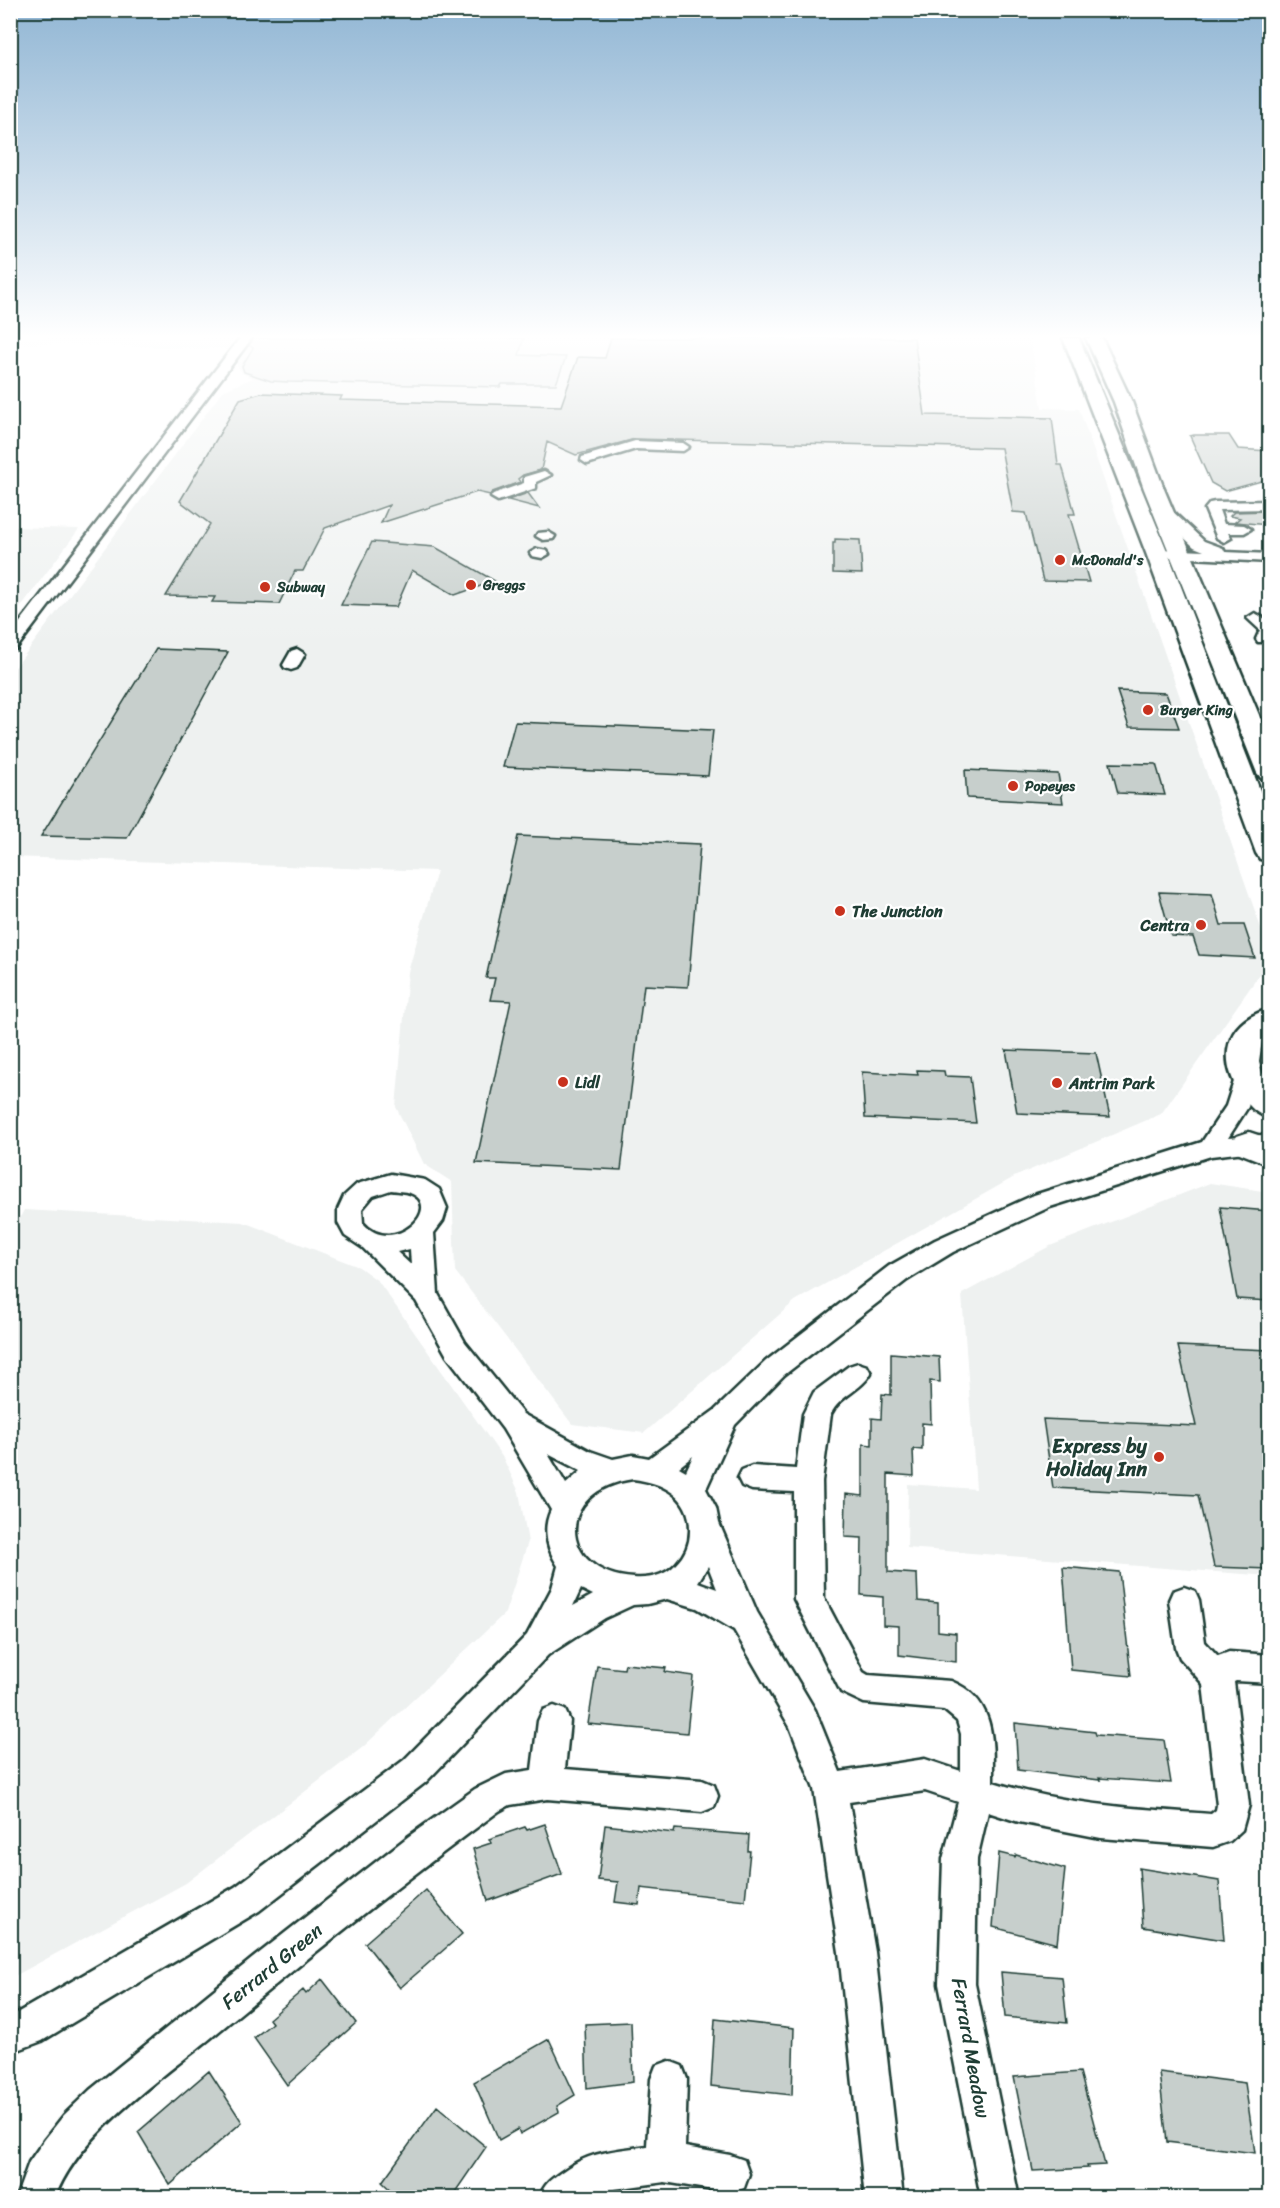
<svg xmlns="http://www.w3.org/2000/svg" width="1280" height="2208" viewBox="0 0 1280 2208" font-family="Sriracha,sans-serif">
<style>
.built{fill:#eef1f0}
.green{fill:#dee3e2;stroke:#7e908b;stroke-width:1.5}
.building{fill:#c7cfcc;stroke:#1f3d34;stroke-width:1.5}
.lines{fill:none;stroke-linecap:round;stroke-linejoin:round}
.street-casing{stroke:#1f3d34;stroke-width:5}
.highway-casing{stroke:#1f3d34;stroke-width:5}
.street{fill:#fff;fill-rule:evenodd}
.highway{fill:#fff;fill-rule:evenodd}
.poi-dot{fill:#c8321e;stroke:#fff;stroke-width:2}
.labels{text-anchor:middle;stroke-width:4.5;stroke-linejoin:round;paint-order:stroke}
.far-poi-label{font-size:14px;font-weight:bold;fill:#1f3d34;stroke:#fff;text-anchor:start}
.poi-label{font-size:16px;font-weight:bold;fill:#1f3d34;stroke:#fff;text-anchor:start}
.near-poi-label{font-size:20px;font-weight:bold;fill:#1f3d34;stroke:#fff;text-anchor:end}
.near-street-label{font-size:20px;fill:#1f3d34;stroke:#fff}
</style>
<rect width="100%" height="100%" fill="#fff"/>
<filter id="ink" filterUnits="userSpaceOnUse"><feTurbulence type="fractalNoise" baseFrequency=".0167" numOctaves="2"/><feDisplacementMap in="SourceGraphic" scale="12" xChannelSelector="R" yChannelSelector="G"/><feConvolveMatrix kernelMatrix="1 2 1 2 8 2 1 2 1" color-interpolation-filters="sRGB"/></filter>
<g filter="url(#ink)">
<!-- built -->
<path class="built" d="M10,338H252L247,344L253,347L256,377L271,381L500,387L519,355L524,338H1030L1042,408L1079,409L1269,951V961L1161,1114L1016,1176L795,1301L644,1433L572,1424L455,1271L452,1182L424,1164L396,1107L408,972L437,871L11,857V673L223,391L253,378L242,373L228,349L11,343Z
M11,527L79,529L11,620L10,527Z
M1210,1183L1269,1192V1576L907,1548L908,1484L976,1489L962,1294L1050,1246Z
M24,1210L243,1222L359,1267L378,1281L503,1458L519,1492L528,1542L505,1613L363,1747L186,1883L11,1978L10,1237Z"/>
<!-- green -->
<path class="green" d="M252,338H524L519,355L566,357L556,384H502L500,387L288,382L271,381L244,372L242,366L253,348L247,344Z"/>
<!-- building -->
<path class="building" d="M611,338H914L925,415L1052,418L1058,465H1062L1075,514H1069L1089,582L1043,581L1026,513L1013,512L1001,448L635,439L576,455L547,442L541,470L523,475L518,479L520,482L492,492L490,495L477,492L381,523L389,505L325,528L303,571H295L279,604L212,602L215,597L166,596L210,524L180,501L240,399L261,393L342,396L340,400L561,406L578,357L605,358Z
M1194,435H1229L1238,449L1269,451V479L1225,491L1211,483L1190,436Z
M528,493L539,508L508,500Z
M1269,511V525L1235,522L1240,518L1230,516L1234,512Z
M835,539L860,540L862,574L833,573V543H835Z
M372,542L435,547L495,581L455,595L412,570L396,607L341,605Z
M156,649L228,652L127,838L41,836Z
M1117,691L1166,693L1179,728L1129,727Z
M515,722L713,730L708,776L503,767Z
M1110,763L1156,764L1165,795L1118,793Z
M965,770L1058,774L1063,803L967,798Z
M518,836L700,844L688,987L644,985L621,1170L476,1163L511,1001L490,1000L495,978H486Z
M1159,892L1212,894L1221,925H1244L1255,958L1199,955L1193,937L1171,936Z
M1006,1050L1096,1053L1110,1117L1017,1113Z
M917,1070L944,1071L945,1076L970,1077L976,1123L865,1118L862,1072L918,1075Z
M1220,1207L1269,1211V1301L1237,1299Z
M1178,1346L1269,1350V1569L1214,1567L1198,1495L1053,1488L1043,1419L1196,1426Z
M891,1353L939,1357L940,1382L930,1381L931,1424L922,1423V1450L913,1449L914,1476L888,1474V1572L917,1574L918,1601L938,1603V1631L956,1633V1662L899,1655V1626L883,1625V1597L861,1595L862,1538L845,1537L846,1494L863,1496V1444L872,1445V1418L881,1419L882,1394L891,1395Z
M1063,1567L1119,1572L1131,1676L1071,1670Z
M625,1664L666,1668L665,1672L693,1676L687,1733L588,1724L597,1666L624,1669Z
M1015,1723L1095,1732L1096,1735L1164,1740L1171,1783L1099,1778L1100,1780L1018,1770Z
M545,1824L562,1874L488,1901L473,1849L491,1843L489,1839L525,1827L527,1830Z
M605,1825L674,1833L675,1829L749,1835L748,1851H750L745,1900L641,1888L639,1905L615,1902L618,1882L598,1880Z
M999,1853L1015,1857L1016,1855L1065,1869L1057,1944L993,1927Z
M1139,1868L1219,1881L1224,1940L1143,1927Z
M426,1890L462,1934L400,1988L365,1943Z
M1001,1972L1062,1977L1067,2023L1005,2017Z
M322,1979L356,2023L287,2085L254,2038L272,2023L269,2019L303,1990L306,1994Z
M715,2019L794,2028L792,2095L711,2086Z
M631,2022L633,2082L587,2088L585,2024Z
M549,2039L575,2095L557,2106L559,2112L520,2134L518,2129L499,2140L474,2082Z
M209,2071L242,2122L170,2185L138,2132Z
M1080,2072L1105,2165L1087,2166L1088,2168L1033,2171L1014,2077Z
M1159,2072L1245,2083L1255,2153L1167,2142Z
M437,2106L486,2147L451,2198H399L382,2182Z"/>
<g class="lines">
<defs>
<path id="street" d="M240,338H252L16,649L10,651V635Z
M635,441L683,443L689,447L683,451L636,449L587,464L581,460L582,457Z
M544,471L551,475L536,482V488L498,501L491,497L493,494L524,483V477Z
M1270,501V509L1219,510L1224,524L1244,525L1251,529L1244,533H1228L1231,538L1224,542L1217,538L1205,509L1210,503L1215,502Z
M1165,508L1170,509L1204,541L1223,548L1225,552L1270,554V562L1152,556L1150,553L1157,549L1204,551L1194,547L1160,515L1158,512Z
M548,532L555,536L553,539L543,540L536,536L538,533Z
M537,549L547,551L549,554L542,558L532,556L530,553Z
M1255,613L1270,622V642H1258L1256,639L1260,630L1247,618Z
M297,649L305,654L297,668L291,670L285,668L283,665L291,651Z
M1245,1070L1253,1072L1256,1077L1248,1107L1228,1138L1262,1135L1270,1137V1149L1211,1156L1050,1207L953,1252L907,1280L784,1375L735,1425L706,1489L716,1508L719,1523L757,1612L815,1710L840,1772L925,1759L961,1771V1734L957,1721L944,1710L864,1703L841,1692L794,1599V1492L752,1490L742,1486L738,1478L742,1470L752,1466L796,1469L803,1414L814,1392L849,1366L858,1363L867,1366L871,1373C862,1390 839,1396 831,1414L822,1481L824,1598L863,1672L868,1675L951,1681C996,1699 993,1741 993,1782C1064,1805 1138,1809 1211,1814L1216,1810L1217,1805L1203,1684L1180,1658L1176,1648L1169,1600L1173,1591L1184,1587L1195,1591L1199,1600L1205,1642L1218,1656L1229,1652L1270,1655V1683L1236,1681L1234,1682L1249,1805L1242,1830L1230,1841L1213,1847L1101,1838L1019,1822L988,1812L977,1859L975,1984L1019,2198H981L939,1984L943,1859L958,1802L925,1791L849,1802L875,1952L903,2198H865L839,1952L814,1789L790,1727L734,1630L697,1608L667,1599L647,1604L633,1605L605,1618L548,1655L426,1782L259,1911L42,2041L10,2053V2017L235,1887L404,1760L527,1635L552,1588L558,1566C547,1549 542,1529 551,1510L503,1429L447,1356L416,1301L363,1248L345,1236L338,1223V1209L344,1196L357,1184L391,1174L425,1180L439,1189L447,1208L443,1221L434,1233L438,1294L465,1342L523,1414L590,1451L613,1459L633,1455L649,1458L715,1410L766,1361L889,1266L935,1240L1034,1195L1202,1142L1226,1106L1237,1072ZM391,1190C397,1191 404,1191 410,1193C446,1206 393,1258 363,1223L362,1209L373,1196ZM410,1249L411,1265L397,1252ZM548,1454L581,1471L566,1484ZM693,1456L686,1471L679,1467ZM633,1479C664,1483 691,1496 690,1531C690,1544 685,1555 676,1564C665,1576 649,1579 634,1578C558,1574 553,1490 633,1479ZM708,1566L717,1589L698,1582ZM581,1589L593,1595L573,1606Z
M554,1706L565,1710L570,1721L565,1769L702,1780L714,1785L718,1796L714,1807L702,1812L547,1799L510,1805L499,1811C401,1883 306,1959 212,2037C162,2078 77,2135 55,2198H16L29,2162L45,2139L64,2115L90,2090L253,1958L409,1836L475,1789L506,1774L532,1770L538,1721L543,1710Z
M669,2061L682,2066L687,2079L685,2147L730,2155L744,2160L749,2174L744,2188L730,2193L665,2182L600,2191L591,2198H539C545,2183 550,2180 563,2171C591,2151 614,2151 647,2146L651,2079L656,2066Z"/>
<path id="highway" d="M1063,338H1079L1168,553L1270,816V861L1260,859L1256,853L1146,553Z
M1086,338H1102L1132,402L1164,489L1270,741V781L1261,778L1257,773L1144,489L1114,402Z
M1270,1009V1033L1262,1040L1259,1061L1262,1073L1270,1087V1118C1256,1114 1250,1107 1242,1096C1217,1060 1224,1021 1270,1009Z
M1249,1132L1270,1139V1165L1237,1152L1232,1144L1237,1136Z"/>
</defs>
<!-- street casing -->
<use href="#street" class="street-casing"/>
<!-- highway casing -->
<use href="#highway" class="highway-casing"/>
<!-- street -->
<use href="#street" class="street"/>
<!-- highway -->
<use href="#highway" class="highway"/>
</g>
</g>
<!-- sky -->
<linearGradient id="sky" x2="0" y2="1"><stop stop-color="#91b6d4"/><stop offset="0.52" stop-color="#fff"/><stop offset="1" stop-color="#fff" stop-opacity="0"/></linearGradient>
<rect width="1280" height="647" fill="url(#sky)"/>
<!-- markers -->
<g class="poi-dot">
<circle cx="1060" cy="560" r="6"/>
<circle cx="471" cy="585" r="6"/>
<circle cx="265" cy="587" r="6"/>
<circle cx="1148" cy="710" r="6"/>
<circle cx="1013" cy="786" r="6"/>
<circle cx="840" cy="911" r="6"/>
<circle cx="1201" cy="925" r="6"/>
<circle cx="563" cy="1082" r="6"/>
<circle cx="1057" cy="1083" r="6"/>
<circle cx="1159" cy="1457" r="6"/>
</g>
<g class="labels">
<!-- far-poi labels -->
<g class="far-poi-label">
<text x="1072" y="565">McDonald's</text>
<text x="483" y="590">Greggs</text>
<text x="277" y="592">Subway</text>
<text x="1160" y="715">Burger King</text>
<text x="1025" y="791">Popeyes</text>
</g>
<!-- poi labels -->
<g class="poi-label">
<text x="852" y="917">The Junction</text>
<text x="1189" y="931" text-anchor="end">Centra</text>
<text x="575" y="1088">Lidl</text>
<text x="1069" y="1089">Antrim Park</text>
</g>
<!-- near-poi labels -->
<g class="near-poi-label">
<text x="1147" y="1453">Express by<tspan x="1147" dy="23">Holiday Inn</tspan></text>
</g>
<!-- near-street labels -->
<g class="near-street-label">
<text transform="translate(272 1966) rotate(-39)" y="7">Ferrard Green</text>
<text transform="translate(971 2048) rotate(80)" y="7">Ferrard Meadow</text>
</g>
</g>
<!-- margin -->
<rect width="1280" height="2208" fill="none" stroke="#fff" stroke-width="36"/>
<rect x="18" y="18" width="1244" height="2172" fill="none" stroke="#1f3d34" stroke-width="2" filter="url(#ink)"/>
</svg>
